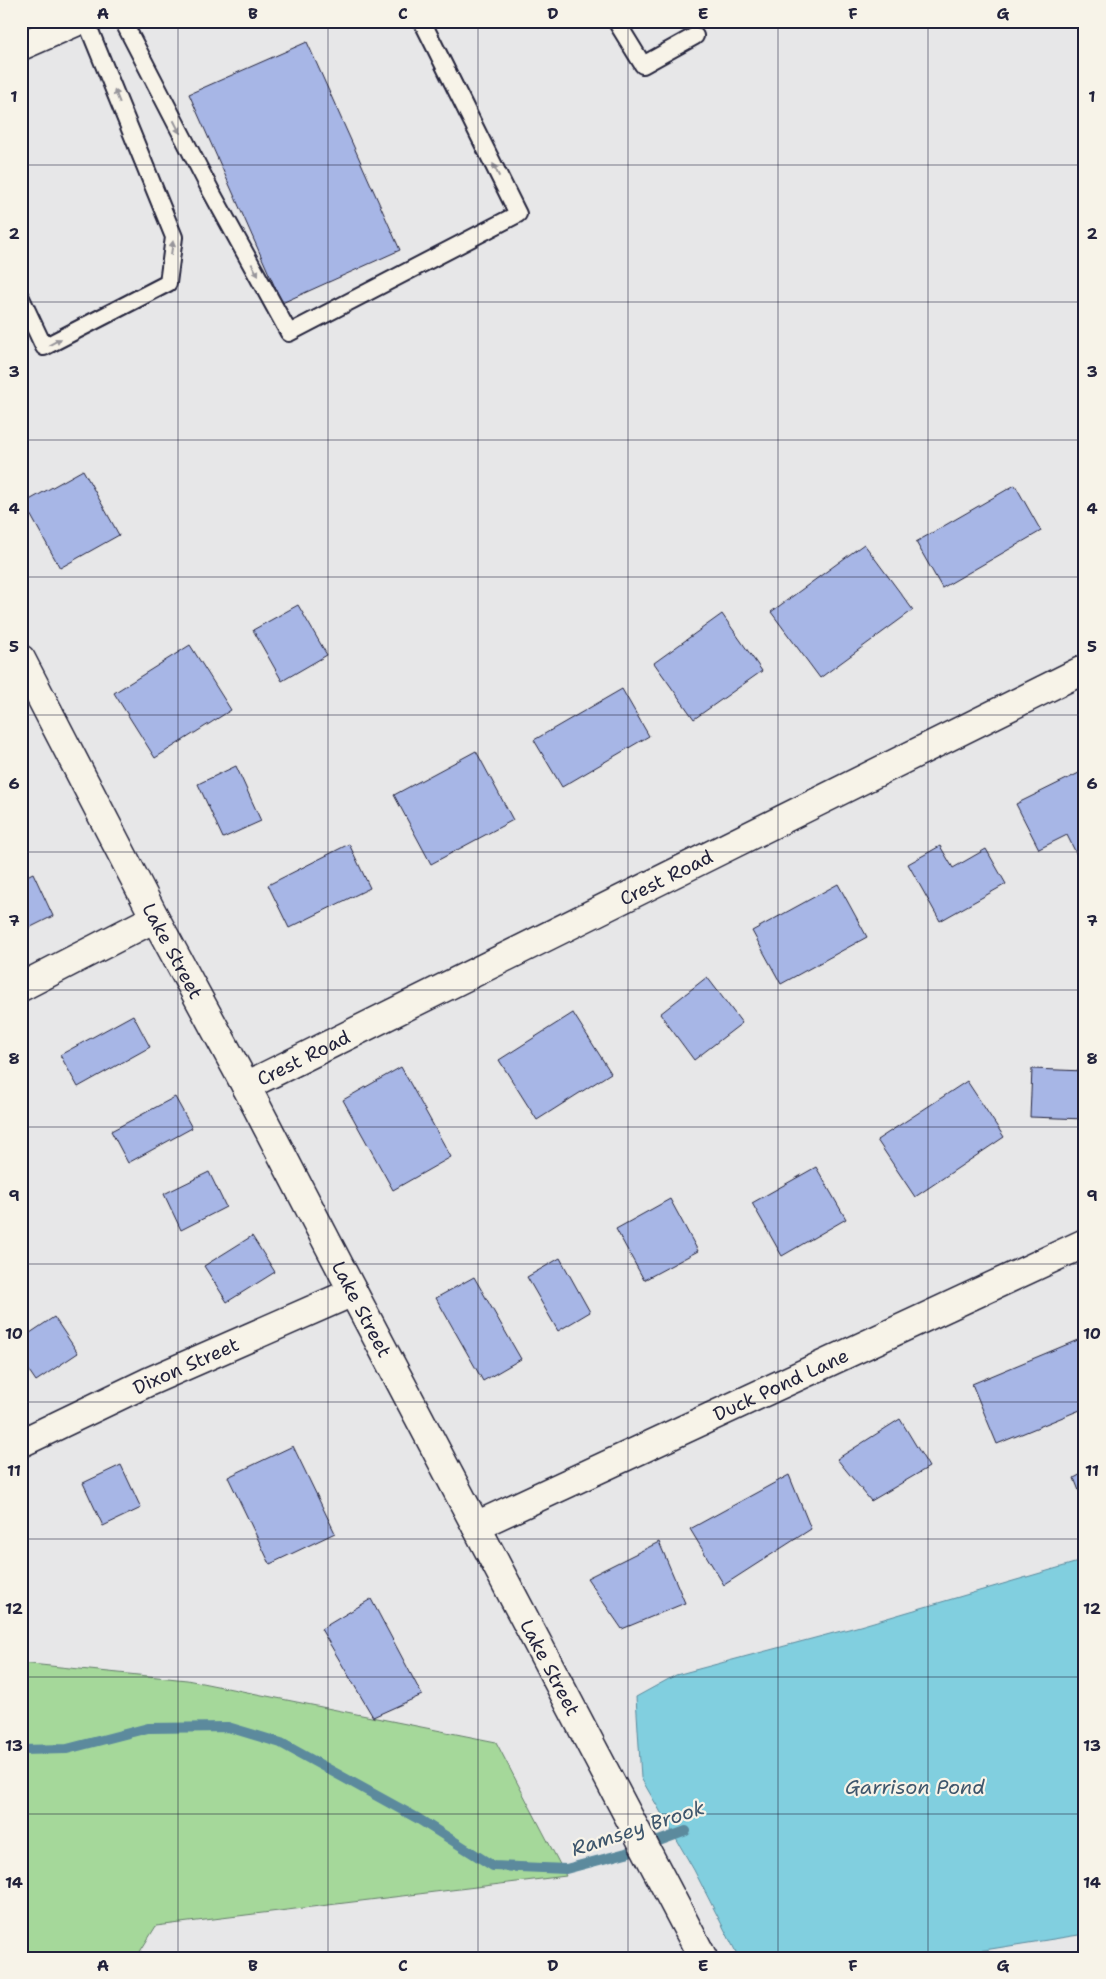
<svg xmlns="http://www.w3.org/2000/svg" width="1106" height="1979" viewBox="0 0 1106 1979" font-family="'Shantell Sans',sans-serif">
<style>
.green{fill:#a5d89a;stroke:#647d6a}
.water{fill:#81cfdf;stroke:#5b8a9d}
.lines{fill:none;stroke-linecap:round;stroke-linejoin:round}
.stream{stroke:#5b8a9d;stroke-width:10}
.building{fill:#a7b6e6;stroke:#22223b}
.lane-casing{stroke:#22223b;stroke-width:20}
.street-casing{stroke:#22223b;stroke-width:31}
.primary-casing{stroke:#22223b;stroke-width:31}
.lane{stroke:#f7f3e8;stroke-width:16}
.street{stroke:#f7f3e8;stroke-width:28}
.primary{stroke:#f7f3e8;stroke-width:28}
.oneway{fill:#97959a}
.grid{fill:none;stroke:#22223b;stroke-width:1;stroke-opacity:0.55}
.labels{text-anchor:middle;stroke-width:4.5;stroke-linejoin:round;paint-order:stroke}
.street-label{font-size:19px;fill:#22223b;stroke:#f7f3e8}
.water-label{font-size:20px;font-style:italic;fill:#3e566c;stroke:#f7f3e8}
.neatline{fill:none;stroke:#22223b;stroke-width:2}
.grid-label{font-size:16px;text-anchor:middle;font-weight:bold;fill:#22223b}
</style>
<rect width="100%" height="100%" fill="#e7e7e8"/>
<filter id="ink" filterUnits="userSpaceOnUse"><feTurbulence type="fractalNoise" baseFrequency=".02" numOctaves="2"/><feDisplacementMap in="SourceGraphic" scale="10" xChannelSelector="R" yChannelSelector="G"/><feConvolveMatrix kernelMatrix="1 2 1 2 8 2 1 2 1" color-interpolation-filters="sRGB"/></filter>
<g filter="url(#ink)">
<!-- green -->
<path class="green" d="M21,1663L187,1680L496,1742L566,1876L156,1926L136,1958H21Z"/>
<!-- water -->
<path class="water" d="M1078,1562L1085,1565V1934L934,1958H739L694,1870L641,1778L636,1697L676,1675L860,1626Z"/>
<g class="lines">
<!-- stream -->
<path class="stream" d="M21,1750L67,1749L148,1728L228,1727L281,1743L417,1818L493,1866L566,1869L626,1853L686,1831"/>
</g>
<!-- building -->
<path class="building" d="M627,21H643L632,28Z
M307,42L400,250L282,303L189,94Z
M83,470L119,535L60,568L24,503Z
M1015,485L1041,531L942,588L916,542Z
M864,544L913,610L820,678L771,612Z
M298,605L327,655L282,681L253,630Z
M722,614L762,671L694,719L654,663Z
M190,645L231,710L155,758L114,693Z
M622,689L649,736L562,787L534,740Z
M476,751L513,820L431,864L394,795Z
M236,766L261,821L223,838L198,784Z
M1081,772L1085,779V871L1067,835L1039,849L1016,804Z
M349,844L370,888L289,928L268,885Z
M940,846L953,868L986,849L1006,884L940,921L908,864Z
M33,873L53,916L21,932V879Z
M838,884L867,937L781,984L752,931Z
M707,977L742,1023L694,1060L660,1014Z
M573,1013L611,1073L537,1120L499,1060Z
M133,1015L150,1047L78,1087L60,1055Z
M401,1067L451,1157L393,1190L343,1100Z
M1032,1069L1085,1071V1119L1030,1117Z
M967,1081L1004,1137L915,1197L877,1140Z
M175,1097L192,1128L128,1163L111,1131Z
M816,1167L846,1219L782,1256L752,1203Z
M209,1172L226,1207L181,1230L164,1194Z
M670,1199L698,1251L644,1280L616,1229Z
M252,1236L275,1272L227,1302L204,1266Z
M560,1258L590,1312L558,1331L527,1277Z
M474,1277L521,1359L483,1381L436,1298Z
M54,1317L78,1353L36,1381L21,1359V1339Z
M1085,1337V1408L997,1444L972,1384Z
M900,1419L929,1467L871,1501L837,1459Z
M293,1446L335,1533L270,1564L228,1477Z
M121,1465L141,1508L103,1526L83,1483Z
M1085,1472V1506L1074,1478Z
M789,1475L811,1529L724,1585L690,1529Z
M659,1542L685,1603L622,1629L587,1578Z
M371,1599L422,1695L373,1717L321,1629Z"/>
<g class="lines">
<defs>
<path id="lane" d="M123,21L212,193L289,333L518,214L422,21
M616,21L643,65L695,36
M21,298L44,347L168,283L174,237L86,21"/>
<g id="street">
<path d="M21,987L155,918"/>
<path id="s1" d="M246,1086L1085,669"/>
<path id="s2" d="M21,1443L148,1382L353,1292"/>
<path id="s3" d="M476,1526L1085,1243"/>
</g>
<g id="primary">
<path d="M21,46L78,21"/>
<path id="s4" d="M21,659L155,918L246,1086L353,1292L703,1958"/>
</g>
</defs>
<!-- lane casing -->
<use href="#lane" class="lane-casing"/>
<!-- street casing -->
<use href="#street" class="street-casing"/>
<!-- primary casing -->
<use href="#primary" class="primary-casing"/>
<!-- lane -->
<use href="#lane" class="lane"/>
<!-- street -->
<use href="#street" class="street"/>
<!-- primary -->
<use href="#primary" class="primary"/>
</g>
<!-- one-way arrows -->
<defs><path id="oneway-solid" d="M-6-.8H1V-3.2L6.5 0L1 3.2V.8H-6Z" transform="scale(1.25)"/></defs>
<g class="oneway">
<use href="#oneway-solid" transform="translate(117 96) rotate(-112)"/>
<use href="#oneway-solid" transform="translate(177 127) rotate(63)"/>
<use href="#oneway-solid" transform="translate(496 170) rotate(-116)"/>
<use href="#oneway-solid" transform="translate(172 248) rotate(-82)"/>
<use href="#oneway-solid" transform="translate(255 270) rotate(61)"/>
<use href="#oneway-solid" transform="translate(55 342) rotate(-28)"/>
</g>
</g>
<!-- grid -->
<path class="grid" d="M178,21V1958M328,21V1958M478,21V1958M628,21V1958M778,21V1958M928,21V1958M21,165H1085M21,302H1085M21,440H1085M21,577H1085M21,715H1085M21,852H1085M21,990H1085M21,1127H1085M21,1264H1085M21,1402H1085M21,1539H1085M21,1677H1085M21,1814H1085"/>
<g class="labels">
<!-- street labels -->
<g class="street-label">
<text dy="7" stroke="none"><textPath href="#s1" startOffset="469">Crest Road</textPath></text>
<text dy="7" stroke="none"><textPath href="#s4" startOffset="329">Lake Street</textPath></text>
<text dy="7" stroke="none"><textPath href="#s1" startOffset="64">Crest Road</textPath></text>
<text dy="7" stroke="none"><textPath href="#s4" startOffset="734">Lake Street</textPath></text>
<text dy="7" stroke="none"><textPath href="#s2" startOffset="182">Dixon Street</textPath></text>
<text dy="7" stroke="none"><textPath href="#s3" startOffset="336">Duck Pond Lane</textPath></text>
<text dy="7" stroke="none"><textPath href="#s4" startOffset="1139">Lake Street</textPath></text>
</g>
<!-- water labels -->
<g class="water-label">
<text x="915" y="1794">Garrison Pond</text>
<text transform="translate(638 1828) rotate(-18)" y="7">Ramsey Brook</text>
</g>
</g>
<!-- margin -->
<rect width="1106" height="1979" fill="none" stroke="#f7f3e8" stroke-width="55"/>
<rect x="28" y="28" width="1050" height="1924" class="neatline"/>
<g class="grid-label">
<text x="103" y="19">A</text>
<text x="253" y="19">B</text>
<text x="403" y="19">C</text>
<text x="553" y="19">D</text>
<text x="703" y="19">E</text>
<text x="853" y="19">F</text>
<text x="1003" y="19">G</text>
<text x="14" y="102">1</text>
<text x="1092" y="102">1</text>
<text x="14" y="239">2</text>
<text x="1092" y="239">2</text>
<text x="14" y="377">3</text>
<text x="1092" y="377">3</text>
<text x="14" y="514">4</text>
<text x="1092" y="514">4</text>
<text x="14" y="652">5</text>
<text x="1092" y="652">5</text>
<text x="14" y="789">6</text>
<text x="1092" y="789">6</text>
<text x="14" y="926">7</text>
<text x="1092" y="926">7</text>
<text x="14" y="1064">8</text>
<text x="1092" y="1064">8</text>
<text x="14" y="1201">9</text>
<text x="1092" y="1201">9</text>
<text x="14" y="1339">10</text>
<text x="1092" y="1339">10</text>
<text x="14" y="1476">11</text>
<text x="1092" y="1476">11</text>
<text x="14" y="1614">12</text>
<text x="1092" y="1614">12</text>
<text x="14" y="1751">13</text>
<text x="1092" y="1751">13</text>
<text x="14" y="1888">14</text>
<text x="1092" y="1888">14</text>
<text x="103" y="1971">A</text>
<text x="253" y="1971">B</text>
<text x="403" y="1971">C</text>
<text x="553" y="1971">D</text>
<text x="703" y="1971">E</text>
<text x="853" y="1971">F</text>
<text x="1003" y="1971">G</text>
</g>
</svg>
